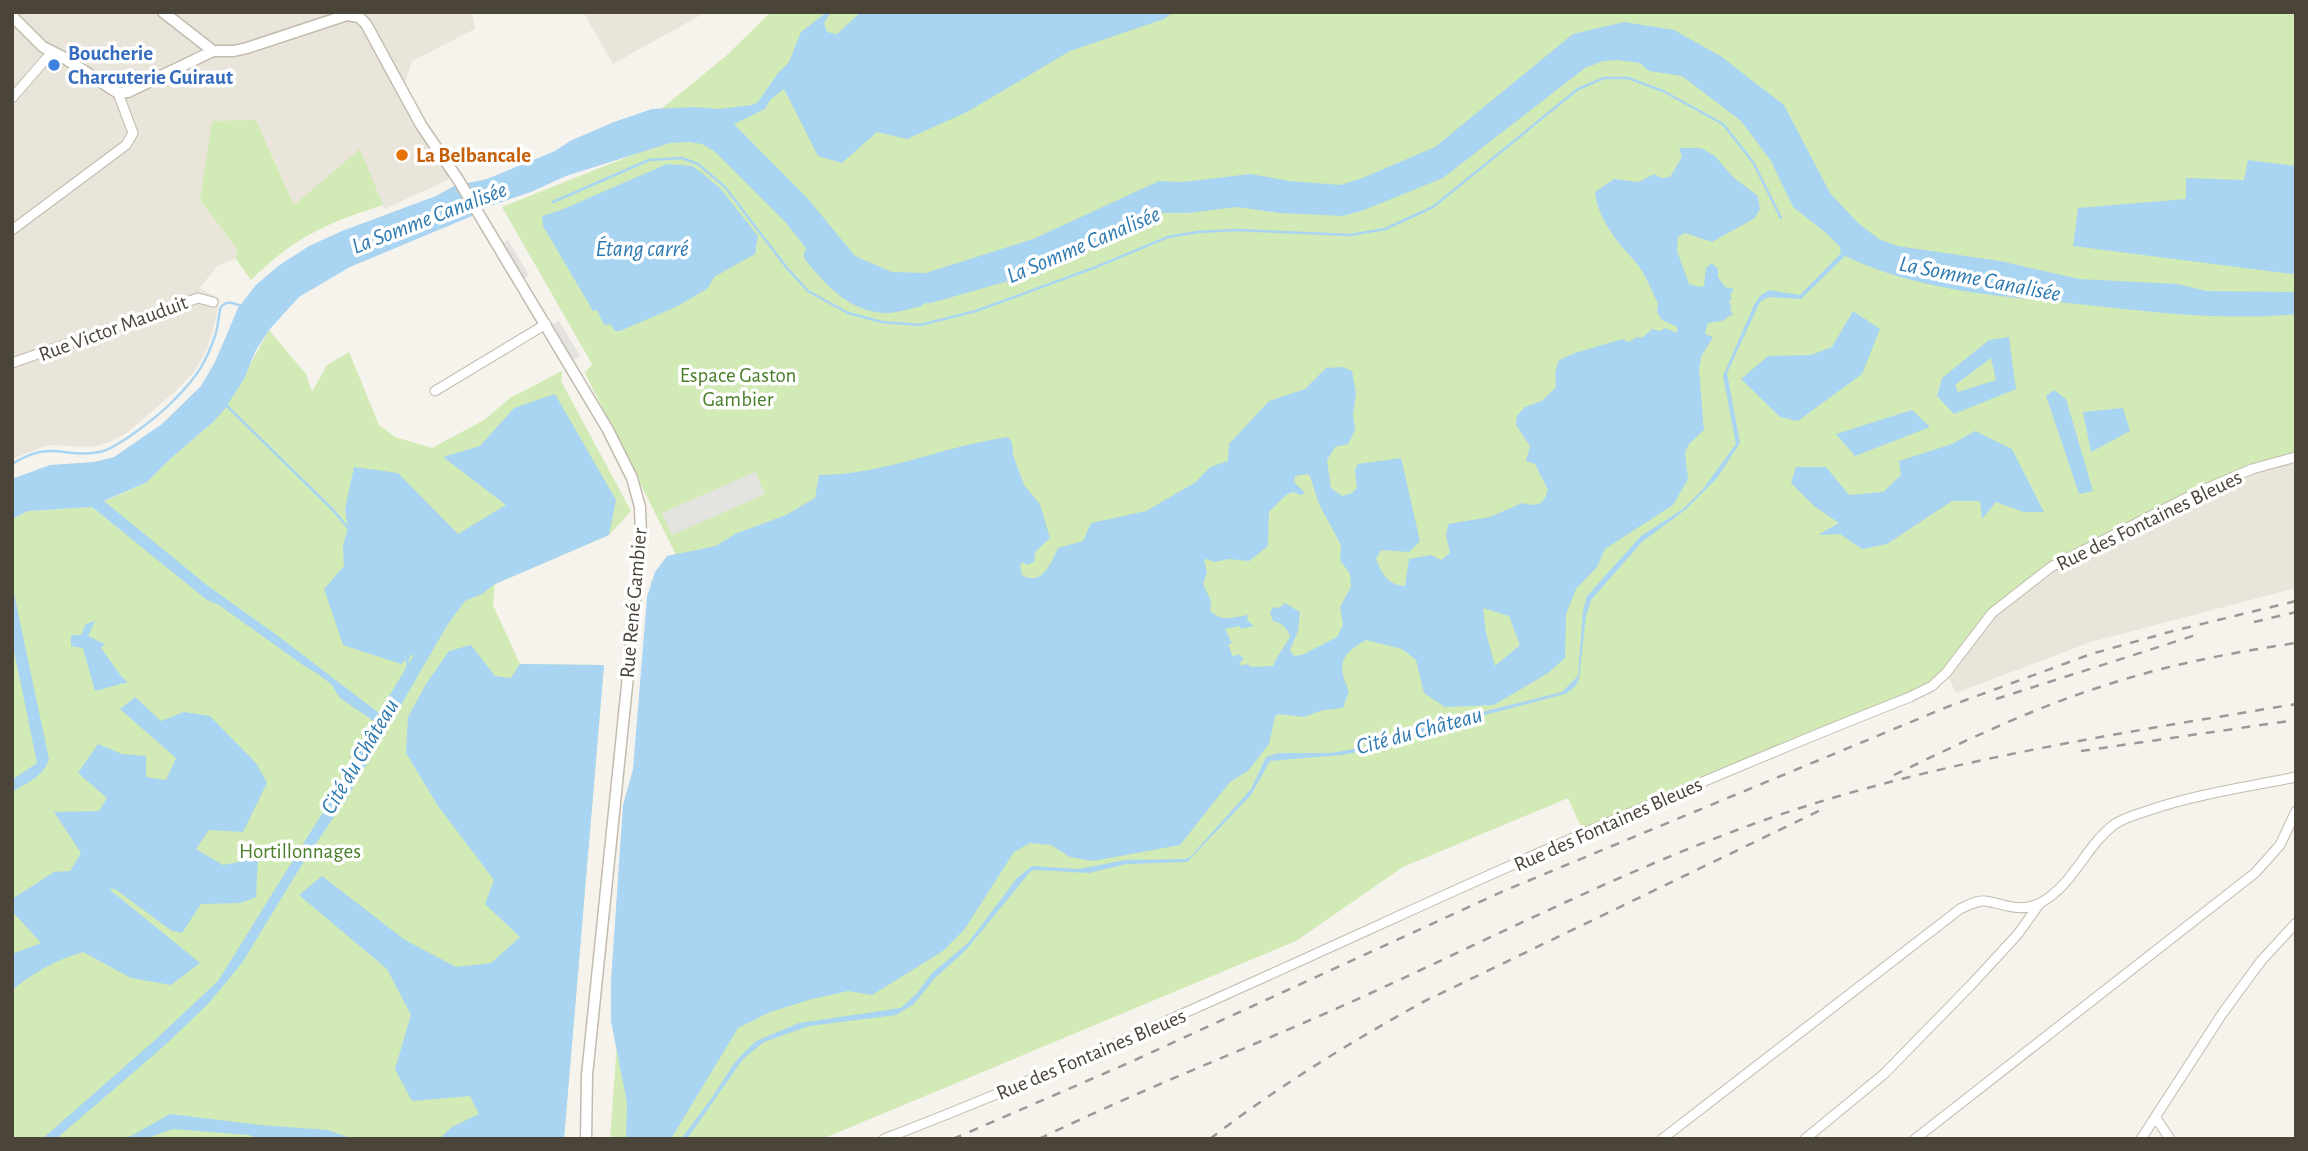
<svg xmlns="http://www.w3.org/2000/svg" width="2308" height="1151" viewBox="0 0 2308 1151" font-family="'Alegreya Sans',sans-serif">
<style>
.residential{fill:#eae5da}
.green{fill:#d2eab5}
.parking{fill:#e5e3e0}
.water{fill:#a9d4f2;fill-rule:evenodd}
.lines{fill:none;stroke-linecap:round;stroke-linejoin:round}
.stream{stroke:#a9d4f2;stroke-width:2.5}
.river{stroke:#a9d4f2;stroke-width:18}
.minor-casing{stroke:#c2bbae;stroke-width:11}
.tertiary-casing{stroke:#c2bbae;stroke-width:13}
.minor{stroke:#fff;stroke-width:9}
.tertiary{stroke:#fff;stroke-width:10}
.rail{stroke:#9a9a9a;stroke-width:2.5;stroke-dasharray:9 9;stroke-linecap:butt}
.shop-dot{fill:#3f7fe0;stroke:#fff;stroke-width:2.5}
.food-dot{fill:#e8710a;stroke:#fff;stroke-width:2.5}
.labels{text-anchor:middle;stroke-width:7;stroke-linejoin:round;paint-order:stroke}
.shop-label{font-size:21px;font-weight:bold;fill:#366cbe;stroke:#fff;text-anchor:start}
.food-label{font-size:21px;font-weight:bold;fill:#c56008;stroke:#fff;text-anchor:start}
.street-label{font-size:21px;fill:#4b4439;stroke:#fff}
.park-label{font-size:21px;fill:#4a7f2a;stroke:#fff}
.water-label{font-size:23px;font-style:italic;fill:#2e7ab2;stroke:#fff}
</style>
<rect width="100%" height="100%" fill="#f6f3ec"/>
<!-- residential -->
<path class="residential" d="M12,12H472L475,29L412,61L406,80L401,89L447,165L448,180L384,209L383,205L295,206L256,120L200,200L237,249L236,259L217,266L200,288L220,299L211,337L205,353L194,372L171,395L128,432L108,443L91,447L48,445L12,459Z
M583,12H706L613,64Z
M2296,457V588L2091,642L1956,693L1946,673L1981,625L2051,567L2194,494Z"/>
<!-- green -->
<path class="green" d="M771,12H2296V457L2252,469L2051,567L2002,604L1932,686L1584,834L1568,798L1403,867L1296,941L822,1139H610L651,581L675,553L585,373L592,364L502,207L630,156L640,126L726,56Z
M256,120L294,205L360,149L383,205C327,223 293,238 251,280L236,259L237,249L200,200L212,121Z
M269,330L306,374L312,392L327,365L349,352L379,425L395,437L432,448L484,420L510,398L562,371L561,381L631,511L609,535L495,584L493,605L520,664L604,665L564,1139H12V519L28,511L92,507L122,531L130,524L103,502L147,482L169,460L212,423L234,394Z"/>
<!-- parking -->
<path class="parking" d="M508,240L529,275L523,279L502,243Z
M559,321L580,356L573,360L552,324Z
M755,472L765,494L672,535L662,513Z"/>
<!-- water -->
<path class="water" d="M827,12H831L824,23L827,32L837,34L861,12H1173L1164,19L1070,51L967,112L907,139L877,132L842,163L818,156L784,89L770,100L765,109L734,124L809,200L855,256L892,272L926,273L1033,239L1159,181L1183,182L1250,174L1290,181L1340,185L1360,179L1435,147L1573,34L1624,22L1674,30L1722,57L1784,105L1830,193L1858,223L1879,239L1897,246L2000,261L2079,279L2177,284L2207,291L2296,292V314C2223,321 2151,312 2078,304C1999,296 1918,291 1845,256L1801,299L1768,297L1760,302L1727,373L1740,443L1717,478L1685,510L1642,542L1591,600L1586,616L1579,679L1575,687L1565,694L1439,727L1374,749L1341,755L1270,761L1251,795L1187,862L1127,864L1089,873L1034,870L1030,872L966,950L934,979L914,1004L896,1015L809,1026L764,1042L743,1059L687,1139H681L711,1099L735,1062L756,1041L799,1023L901,1008L917,993L932,973L968,943L1017,878L1032,866L1079,869L1125,860L1186,859L1191,856L1251,789L1266,757L1279,753H1331L1376,745L1434,724L1562,692L1578,676L1583,611L1587,596L1641,536L1683,509L1703,489L1736,444L1723,376L1754,305L1760,296L1769,290L1800,295L1841,253L1840,247L1826,233L1793,207L1771,161L1741,121L1682,76L1649,71L1640,63L1617,60L1603,61L1585,68L1443,178L1364,210L1343,216L1280,213L1237,207L1188,213H1157L1051,269L931,303L909,304L876,299L837,281L818,263L786,223L714,151L702,144L689,142L670,143L566,176L531,192L481,209L472,216L350,267L299,297L269,330L256,350L244,379L224,410L212,423L169,460L147,482L104,501L208,586L278,636L379,713L415,653L401,664L343,645L324,589L344,566L343,546L348,528L345,509L354,467L398,473L458,534L506,505L443,457L480,446L514,408L555,394L616,500L609,535L495,584L482,594L465,601L448,624L348,796L301,866L242,963L208,1004L164,1046L56,1139H42L155,1040L218,981L338,788L375,722L340,698L331,684L318,674L303,665L219,605L207,600L92,507L28,511L12,519V479L50,465L94,462L114,457L162,424L201,386L215,362L238,308L256,285L278,266L309,246L342,231L436,196L454,186L487,179L555,151L570,141L614,122L652,109L695,107L718,109L752,105L758,102L778,73L789,62L801,32Z
M1679,148H1701L1715,156L1733,177L1758,196L1760,209L1755,218L1712,242L1685,233L1678,237L1677,251L1689,284L1700,287L1704,286L1706,268L1712,263L1718,269V277L1725,287L1734,289L1730,295L1732,299L1729,301L1731,306L1730,310L1733,314L1722,321L1708,323L1705,334L1713,337L1701,357L1699,369L1704,430L1689,444L1685,453L1688,479L1673,505L1605,549L1597,567L1576,589L1566,614L1565,658L1548,673L1494,705L1445,707L1424,693L1416,660L1402,649L1366,640C1341,654 1336,664 1349,691L1343,708L1323,710L1304,717L1278,714L1275,717L1269,744L1248,771L1230,782L1180,845L1093,861L1070,857L1051,845L1030,843L1014,852L964,930L943,951L872,995L848,991L812,999L770,1012L738,1028L671,1139H626L627,1103L611,1021V981L623,805L633,769L647,597L655,572L667,556L716,546L735,534L786,515L815,498L819,475C884,475 944,446 1008,437L1012,443L1013,455L1024,485L1040,504L1050,538L1035,552L1034,562L1026,565L1024,562L1020,565L1022,575C1042,587 1051,563 1058,548L1083,541L1091,523L1146,511L1196,482L1210,467L1228,461L1229,444L1269,401L1305,389L1326,368L1343,367L1352,371L1356,394L1353,414L1355,430L1348,444L1335,447L1327,460L1331,488L1342,496L1352,493L1357,488L1355,470L1358,464L1401,458L1420,541L1409,552L1381,550L1376,559C1382,574 1388,585 1405,586L1409,559L1431,555L1441,560L1450,553L1446,536L1448,524L1490,517L1522,503L1532,505L1541,503L1545,498L1548,490L1535,464L1526,461L1530,446L1516,425L1517,416L1525,407L1542,401L1556,387L1555,372L1559,360L1575,353L1622,339L1629,342L1637,337L1642,338L1652,329L1660,331L1665,328L1677,333V327L1662,320L1657,312L1658,303C1651,290 1644,270 1633,259C1617,243 1597,216 1595,192L1614,179L1639,182L1654,174L1661,178L1670,177L1682,157ZM1307,474L1310,476L1319,504L1341,545L1340,560L1350,574L1351,587L1340,607L1343,625L1337,637L1302,655L1294,656L1290,650L1298,631L1300,612L1285,603L1279,608L1273,607L1270,613L1273,621C1282,623 1287,628 1290,636C1285,647 1277,655 1273,666L1252,667L1246,664L1241,666L1240,662L1244,659L1238,654L1233,657L1228,644L1232,643L1225,629L1240,626L1241,629L1254,626L1247,620L1248,615C1233,617 1221,623 1210,610L1211,601L1203,584L1207,572L1204,560L1207,559L1214,562L1229,559L1249,561L1268,546L1269,512L1286,495L1293,492L1301,495L1305,493L1294,482L1295,476ZM1483,608L1509,616L1520,645L1495,666L1486,633Z
M2248,160L2296,166V273L2291,274L2073,246L2078,208L2186,199V178L2244,180Z
M667,164L692,166L702,173L720,188L758,236L755,254L714,277L708,288L678,306L620,331H615L610,324L604,325L597,310L593,311L543,226L542,216L561,210Z
M1853,311L1880,329L1862,374L1798,421L1780,417L1741,379L1768,356L1811,355L1832,347Z
M2009,337L2016,389L1954,414L1937,396L1942,378L1989,340ZM1991,358L1996,380L1958,392L1955,385Z
M2054,390L2066,399L2093,491L2079,494L2046,396Z
M2123,408L2130,431L2091,452L2083,412Z
M1912,410L1930,427L1855,456L1836,434Z
M1975,431L2012,449L2044,512H2024L1996,502L1982,519L1980,501H1952L1887,544L1862,549L1840,534L1818,535L1839,523L1814,506L1791,483L1796,467H1826L1849,495L1883,492L1901,475L1899,461L1952,444Z
M12,584L49,759C44,776 27,783 12,792V780L37,763L12,641Z
M95,621L88,636L105,644L101,648L121,676L128,682L95,691L83,648L71,646V635H81L86,624Z
M471,645L495,676L511,678L520,664L604,665L564,1139H439L452,1127L479,1114L470,1096L412,1101L395,1069L411,1015L387,969L299,895L322,876L405,940L456,967L491,963L520,937L485,904L494,880L438,806L406,753L408,717L426,684L449,651Z
M135,697L161,721L184,712L210,716L256,763L267,783L243,832L209,830L196,849L223,865L258,858L256,897L241,903L201,904L182,933L172,931L115,889H109L200,963L171,985L131,978L83,952C55,960 35,972 12,990V954L41,943L12,911V899L54,872L70,871L81,853L54,812L99,811L107,798L78,773L98,744L122,754L146,756V777L166,780L176,758L120,709Z
M170,1114L261,1125L328,1130L353,1139H257L249,1135L173,1129L145,1139H117L131,1136Z"/>
<g class="lines">
<!-- stream -->
<path class="stream" d="M553,202L649,160L682,158L698,164L725,187L787,268L808,291L848,313L882,322L920,325L976,311L1096,267L1168,237L1198,232L1236,230L1350,235L1385,229L1433,207L1578,89L1604,78H1628L1663,91L1723,124L1753,162L1781,218
M226,405L333,510L349,529
M12,464C53,439 63,459 100,452C118,448 161,414 174,400C197,377 206,363 216,333C218,327 219,311 221,307C226,300 234,303 241,306
M407,670L408,656"/>
<!-- river -->
<path class="river" d="M813,255C831,277 852,302 884,304C894,305 907,300 917,298"/>
<defs>
<path id="minor" d="M12,98L51,53
M12,230L126,145L133,133L118,93
M12,363L198,298L213,302
M435,391L546,324
M2156,1118L2170,1139
M884,1139C1048,1076 1208,1003 1368,930C1547,848 1727,769 1910,697L1932,686L1946,673L1992,613L2051,567L2194,494L2252,469L2296,457
M1662,1139L1960,909C1968,905 1977,900 1985,901C2006,904 2021,914 2042,902C2074,884 2086,845 2115,824C2125,817 2138,814 2150,810C2197,794 2247,787 2296,777
M1805,1139L1884,1074L1971,985L2018,934L2040,903
M1915,1139L2255,873L2280,845L2296,811
M2141,1139L2222,1014L2261,961L2296,923"/>
<path id="tertiary" d="M163,12L213,51
M12,16L43,47L61,56L118,93L128,92L213,51H234L247,48L347,15L359,17
M359,17L366,24L421,125L459,181L608,430L632,478L640,507L641,538L629,666L587,1075L586,1139"/>
</defs>
<!-- minor casing -->
<use href="#minor" class="minor-casing"/>
<!-- tertiary casing -->
<use href="#tertiary" class="tertiary-casing"/>
<!-- minor -->
<use href="#minor" class="minor"/>
<!-- tertiary -->
<use href="#tertiary" class="tertiary"/>
<!-- rail -->
<path class="rail" d="M2254,622L2296,612
M1996,699L2196,635
M2081,751L2296,720
M1894,775C1960,743 2027,711 2097,688C2162,666 2228,653 2296,643
M953,1139L1133,1061L1506,890L1947,707L2091,654L2173,631L2296,601
M1039,1139C1148,1086 1262,1043 1371,993C1511,929 1650,857 1797,809C1958,757 2129,732 2296,704
M1210,1139C1277,1087 1349,1043 1423,1002L1825,808"/>
</g>
<!-- markers -->
<circle class="shop-dot" cx="54" cy="65" r="7"/>
<circle class="food-dot" cx="402" cy="155" r="7"/>
<g class="labels">
<!-- shop labels -->
<g class="shop-label">
<text x="68" y="60">Boucherie<tspan x="68" dy="24">Charcuterie Guiraut</tspan></text>
</g>
<!-- food labels -->
<g class="food-label">
<text x="416" y="162">La Belbancale</text>
</g>
<!-- street labels -->
<g class="street-label">
<text transform="translate(113 328) rotate(-20)" y="7">Rue Victor Mauduit</text>
<text transform="translate(2149 520) rotate(-26)" y="7">Rue des Fontaines Bleues</text>
<text transform="translate(633 603) rotate(-85)" y="7">Rue René Gambier</text>
<text transform="translate(1608 824) rotate(-24)" y="7">Rue des Fontaines Bleues</text>
<text transform="translate(1091 1054) rotate(-23)" y="7">Rue des Fontaines Bleues</text>
</g>
<!-- park labels -->
<g class="park-label">
<text x="738" y="382">Espace Gaston<tspan x="738" dy="24">Gambier</tspan></text>
<text x="300" y="858">Hortillonnages</text>
</g>
<!-- water labels -->
<g class="water-label">
<text transform="translate(429 217) rotate(-21)" y="8">La Somme Canalisée</text>
<text transform="translate(1083 244) rotate(-23)" y="8">La Somme Canalisée</text>
<text x="642" y="256">Étang carré</text>
<text transform="translate(1980 278) rotate(11)" y="8">La Somme Canalisée</text>
<text transform="translate(1419 730) rotate(-15)" y="8">Cité du Château</text>
<text transform="translate(359 756) rotate(-59)" y="8">Cité du Château</text>
</g>
</g>
<!-- border -->
<rect width="2308" height="1151" fill="none" stroke="#4b4439" stroke-width="28"/>
</svg>
